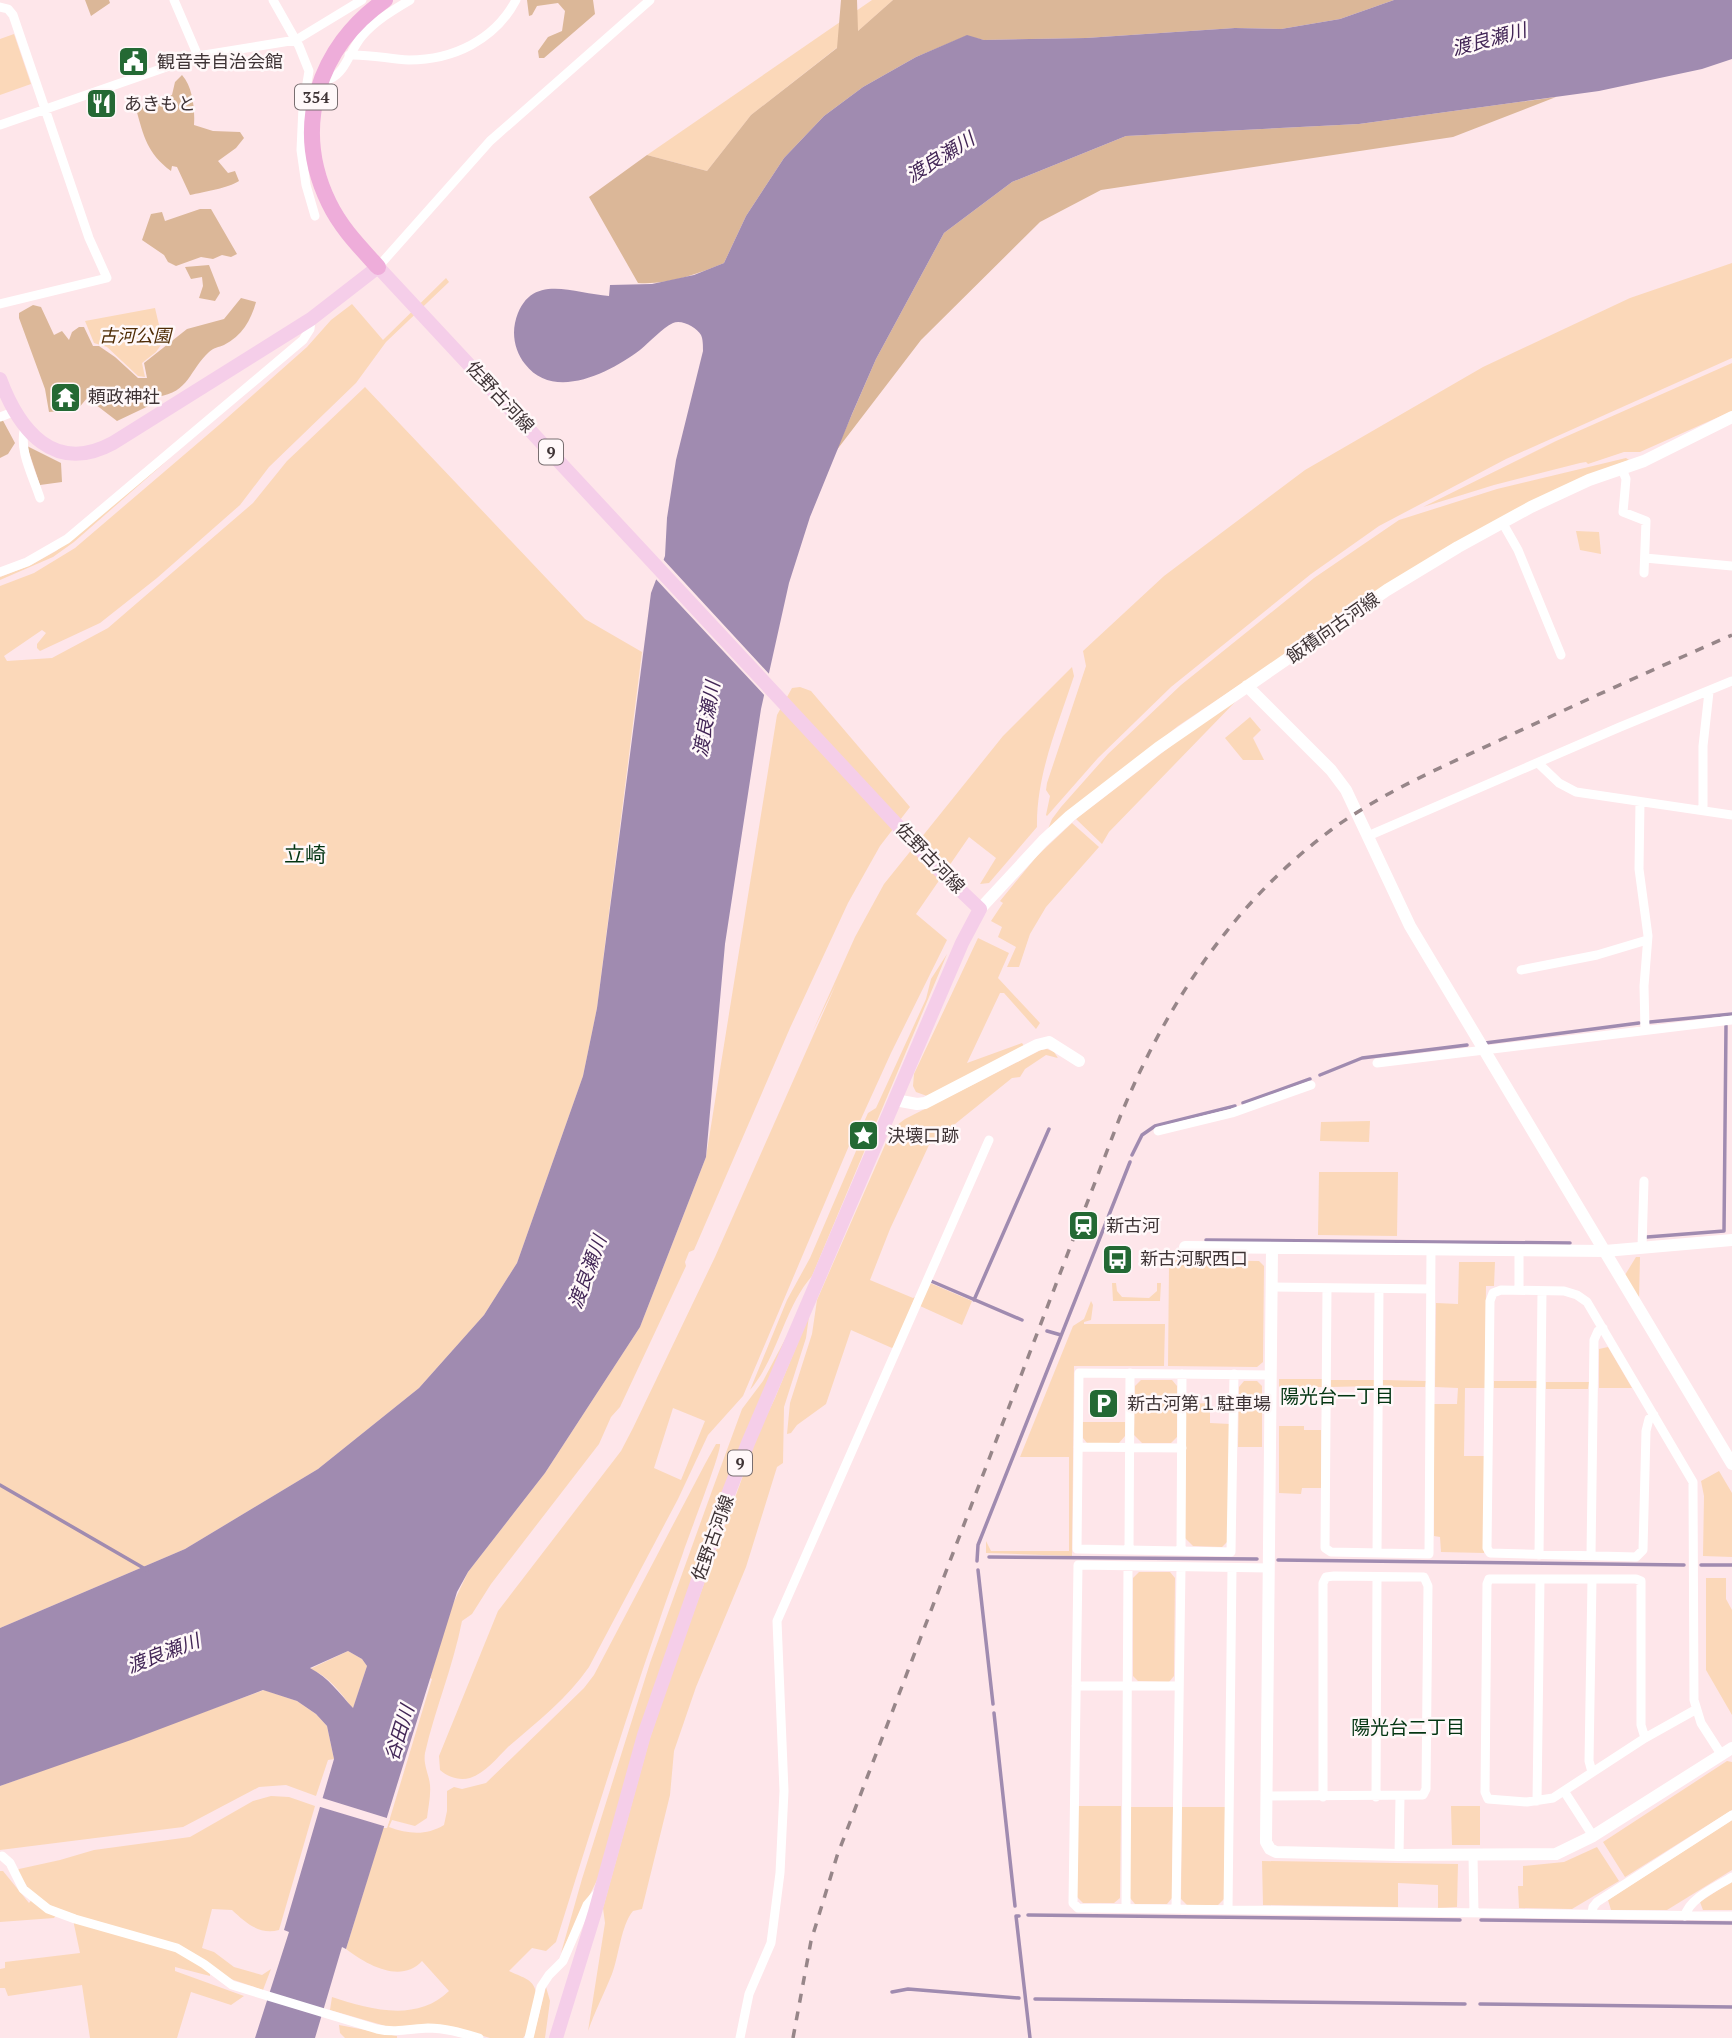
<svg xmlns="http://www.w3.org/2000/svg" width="1732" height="2038" viewBox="0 0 1732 2038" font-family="'PT Serif','Noto Sans JP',serif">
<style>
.green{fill:#fbd8b9;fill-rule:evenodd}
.forest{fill:#dbb798}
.water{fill:#a08bb0;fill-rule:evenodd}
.pier{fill:#fee6ea}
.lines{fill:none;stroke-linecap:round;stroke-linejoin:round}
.stream{stroke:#a08bb0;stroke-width:3.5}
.street{stroke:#fff;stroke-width:9}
.secondary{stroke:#fff;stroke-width:12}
.primary{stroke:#f5cee9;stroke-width:14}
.highway{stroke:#eeadda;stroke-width:16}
.rail{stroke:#978689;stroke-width:3.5;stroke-dasharray:9 9;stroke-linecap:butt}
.labels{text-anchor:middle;stroke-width:5;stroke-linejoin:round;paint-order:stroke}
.shield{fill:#fff8f9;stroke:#786e70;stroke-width:2}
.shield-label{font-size:16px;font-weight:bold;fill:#3e3335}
.poi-label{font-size:18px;fill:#3e3335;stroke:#fff8f9;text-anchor:start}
.park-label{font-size:18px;font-style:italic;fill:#4f2c05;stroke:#fff8f9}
.street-label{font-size:18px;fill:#3e3335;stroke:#fff8f9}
.water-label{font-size:19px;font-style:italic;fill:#422556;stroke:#fff8f9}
.neighbourhood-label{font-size:19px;fill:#033512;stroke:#fff8f9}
.quarter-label{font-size:21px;fill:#033512;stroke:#fff8f9}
</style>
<rect width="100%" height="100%" fill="#fee6ea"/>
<!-- green -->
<path class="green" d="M872,0H893L857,32L751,115L707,171L647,155Z
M14,34L31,84L0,95V39Z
M1732,263V358L1506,459L1379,526L1311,574L1171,687L1098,758L1047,816L1046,815L1050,796L1046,790L1047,783L1086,666L1083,651L1164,576L1305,470L1483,367L1630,298Z
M446,278L449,282L386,342L356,383L269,467L240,505L157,578L100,623L40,651L37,648V644L46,633L42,630L4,656L7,661L52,658L108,628L253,503L287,461L365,387L585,619L642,652L597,1008L583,1076L517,1263L484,1315L419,1388L318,1469L185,1549L0,1628V586L34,573L75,548L219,425L307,347L331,320L352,304L383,340Z
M155,308L163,342L156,352L142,363L145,377L138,376L107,347L94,343L85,321Z
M1732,363V411L1640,452H1624L1588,464L1586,462L1580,463L1494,485L1423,507L1556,441Z
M170,458L74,542L53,557L0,580V577L31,565L56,551Z
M1626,458L1629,460L1602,470L1299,645L1178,726L1048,829L1052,819L1061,807L1108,754L1181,685L1314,578L1399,520L1497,489Z
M1576,531L1599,532L1601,554L1580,550Z
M1072,667L1074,676C1058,725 1036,775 1037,827L989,883L980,884L996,858L969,837L916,914L947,940L891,1053L851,1141L743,1396L708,1435L678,1499L589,1667C567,1699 538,1721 508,1747C498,1757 485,1773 470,1778C459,1781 448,1777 440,1770L439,1756L498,1611L621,1451L633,1428L715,1257L836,984L812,1033L855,937L884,884L1003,736ZM673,1408L705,1421L681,1480L654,1468Z
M800,687L811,691L910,807L880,846L848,903L790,1028L694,1250L689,1252L685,1262L686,1266L620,1407L611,1417L599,1444L491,1584L472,1614L462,1621C453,1667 435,1709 425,1753C423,1765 429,1774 430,1785C431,1796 428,1808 427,1818L415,1826L392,1820L389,1827C408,1834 426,1836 444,1825L447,1811V1791L454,1787L462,1789L486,1783L584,1688L594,1675L705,1464L716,1444H720C722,1451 688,1537 683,1553C637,1681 597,1811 556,1942L546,1951L532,1948L509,1971C520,1977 534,1978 536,1993L526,2034L523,2038H490L457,2028L389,2027L330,2010L332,1997C369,2009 416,2023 449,1991L422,1961C401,1984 367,1965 346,1949L383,1828H387L432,1679L430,1678L451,1608L468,1572L545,1473L640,1327L706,1157L777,715L792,688Z
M1238,699L1109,832L1102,844L1076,819L1184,736Z
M1250,717L1261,730L1253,738L1264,760H1243L1225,738Z
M1072,823L1099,847L1046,907L1030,934L1019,967H1007L1016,947L998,937L1002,927L991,921L1003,903L1000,901L1037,856Z
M978,938L1009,953L998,978L1040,1023L1036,1029L1004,993H1000L967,1063L1022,1043L1024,1046L927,1096L916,1092L913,1086L914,1074Z
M947,954L812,1276C784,1308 778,1357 750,1390L787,1300L810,1258L856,1151L854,1144L868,1113L876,1108L926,999L931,979Z
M1047,1049L1054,1052L1058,1058L1046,1055L1025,1069L1020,1077L1012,1078L929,1145L890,1229L870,1280L913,1298L915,1297L895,1346L892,1348L851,1330L826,1404L797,1425L791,1433L787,1434L790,1403L812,1334L817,1300L892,1129L905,1119L1041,1050Z
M1370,1121L1369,1142L1320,1141L1321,1122Z
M1319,1172H1398L1397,1236L1318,1235Z
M1636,1257H1640L1639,1299L1625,1275Z
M1174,1260L1259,1261L1264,1266L1263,1362L1257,1367L1168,1366L1169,1265Z
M1459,1262H1495L1494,1286H1486L1485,1388H1465L1464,1456H1485L1484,1553L1441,1552L1440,1537L1434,1536V1404H1457L1458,1388L1435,1387L1436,1303L1458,1304Z
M930,1283L972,1301L962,1325L920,1306Z
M1112,1283H1116L1117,1291L1122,1297L1149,1298L1157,1291V1283H1161L1160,1301H1113Z
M1091,1301L1093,1305L1091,1320L1084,1322V1324H1165L1164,1366H1074L1072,1556L986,1553V1541L991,1551H1069V1457H1020L1073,1326L1084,1319Z
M798,1315L601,1872L561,1953L582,1879L650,1663L713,1488L742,1409L763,1381Z
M809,1316L806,1338L784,1407L783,1463L777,1467L746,1567L696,1687L674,1751L670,1795L642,1909L633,1911C621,1925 619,1956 612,1974C604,1994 595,2011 588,2031L605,1923L603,1908L649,1741L671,1675L758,1434L775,1398Z
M1608,1347L1632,1388H1599V1349Z
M1279,1379H1322V1387H1279Z
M1141,1380H1172L1177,1386V1437L1171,1443H1142L1134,1435L1135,1386Z
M1331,1380H1374V1386L1331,1387Z
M1383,1380L1426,1381L1425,1387H1383Z
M1244,1381H1257L1262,1386V1447H1238L1239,1387Z
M1494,1381H1537V1388H1494Z
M1546,1382H1589L1588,1389H1546Z
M1210,1403V1423L1230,1424L1228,1541L1222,1547L1193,1546L1185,1538L1186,1404Z
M1082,1422H1125V1436L1119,1443H1087L1083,1438Z
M1279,1426H1304V1430H1321V1488H1302L1301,1494L1279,1493Z
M1719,1471L1732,1493V1557L1703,1556L1704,1496L1701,1481Z
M1139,1572H1170L1175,1578L1174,1676L1169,1682L1138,1681L1133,1676V1578Z
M1706,1578H1726V1599L1732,1610V1715L1706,1670Z
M348,1651L362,1659L367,1666L353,1709C340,1692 329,1676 310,1669Z
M264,1690L297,1701L316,1714L327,1726L334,1759L328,1760L316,1796L286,1785L259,1787L183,1827L0,1850V1786Z
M1727,1761L1732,1762V1810L1625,1877L1603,1842Z
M271,1796L289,1797L315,1806L279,1930C259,1935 246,1923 232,1910L212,1909L202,1948L214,1952L234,1967L262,1975L271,1969L263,1990L210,1972V1976L175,1967V1971L244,1996L231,2005L191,1992L177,2038H90L82,1985L8,1996L5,1988H0V1969L5,1968V1962L80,1953L72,1915L59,1911L54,1918L0,1922V1871H3L29,1903L34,1897L17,1871L19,1869L60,1860L94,1850L190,1837L253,1801Z
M1078,1806H1121L1120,1898L1114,1903H1083L1077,1897Z
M1451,1806H1480V1845H1452Z
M1130,1807H1173L1172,1898L1167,1904H1135L1130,1898Z
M1182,1807H1225L1224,1899L1218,1905H1187L1181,1899Z
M1732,1820V1870L1667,1910H1611L1608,1900Z
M1597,1847L1619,1881L1572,1909L1519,1908L1518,1886H1523V1866L1564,1862Z
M1262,1861L1458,1864L1457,1907L1438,1908V1885L1398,1883V1907L1263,1905Z
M1732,1881V1910H1703L1700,1902Z
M546,1987L550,2001L545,2038H533Z
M339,2025L397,2036V2038H345L340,2033Z"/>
<!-- forest -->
<path class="forest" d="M85,0H109L110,3L91,16Z
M527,0H593L595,14L544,58H539L538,51L548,37L562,31L565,11L558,3L537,6L532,15L529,16Z
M841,0H857L858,31L893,0H1394L1340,19L1281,29L1235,28L1086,38L984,40L966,36L916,57L863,87L824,116L784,158L746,216L724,263C698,274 667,285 638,283L589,197L647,155L707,171L751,115L837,48Z
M182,75C193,87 195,110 194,125L213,131L240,132L244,138L236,148L218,161L228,173L235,171L239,181C228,188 204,192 190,195L177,167L172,166L171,171C147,153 144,137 136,109L172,95L175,82Z
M1556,97L1453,137L1101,190L1040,222L921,340L836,451L876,359L944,233L1012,182L1126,136L1359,124Z
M200,209H211L237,254L231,257L222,255L213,259L201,257L176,266L168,262L164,255L142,240L151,214L162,212L165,221Z
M209,265L220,293L215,301L199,298L203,286L202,277L191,279L185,267Z
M241,298L256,302C251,320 242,336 224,345C219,347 213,348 209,352C189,370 190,392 157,397V402L117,421L87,398L78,409L49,412L45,389L19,318V313L33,305L41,307L54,335L62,331L69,340L72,332L79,327H84L93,346H99L115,357L138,378H147L144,363L187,329L224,319Z
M0,415L15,443L8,454L0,458Z
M27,446L61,463L62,482L40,485Z"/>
<!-- water -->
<path class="water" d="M1394,0H1732V59L1702,69L1599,91L1359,124L1126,136L1012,182L944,233L876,359L852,414L810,517L789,583L761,709L725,944L706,1157L640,1327L545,1473L468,1572L457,1592L346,1949L342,1947L315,2038H255L289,1932L284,1930L334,1759L327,1726L316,1714L297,1701L263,1690L131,1740L0,1786V1628L185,1549L318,1469L419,1388L484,1315L517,1263L583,1076L597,1008L651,593L665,556L667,518L676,460L703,351C703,346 703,339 701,335C697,328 682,319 673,323C662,328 650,342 640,350C611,372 554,402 525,364C516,353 512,337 515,323C528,270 573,294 609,296L610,285L652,284L694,275L724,263L746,216L784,158L824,116L863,87L916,57L967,35L984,40L1086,38L1235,28L1281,29L1340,19ZM348,1651L362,1659L367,1666L353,1708C339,1693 329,1678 310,1668Z"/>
<!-- pier -->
<path class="pier" d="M661,557L771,676L767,698L653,576Z
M319,1797L390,1819L387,1827L317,1806Z"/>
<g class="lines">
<!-- stream -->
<path class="stream" d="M1650,1022L1732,1014
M1485,1043L1639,1023
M1320,1075L1362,1058L1467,1045
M1243,1103L1310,1079
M1132,1155L1142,1135L1155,1126L1235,1106
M1647,1237L1724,1231L1726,1026
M1206,1240L1570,1243
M931,1281L1022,1320
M974,1300L1049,1129
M1047,1331L1061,1335
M0,1485L147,1570
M989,1557L1257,1559
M1278,1560L1684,1565
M977,1561L978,1545L1130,1162
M1701,1565H1732
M978,1570L993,1704
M994,1713L1015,1906
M1028,1915L1460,1920
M1019,1916H1016L1030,2038
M1481,1920L1732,1923
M892,1992L908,1989L1019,1998
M1035,1999L1465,2004
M1480,2004L1732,2007"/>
<!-- street -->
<path class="street" d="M174,0L198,56
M273,0L299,46L309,71L303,107L301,150L306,185L315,216
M0,7L8,9L13,15L89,238L107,278L0,304
M349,55C369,54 389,59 409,60C453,60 495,40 516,0
M330,79C346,72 350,50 362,36C375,21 393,10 410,0
M0,125L198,56L296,40L362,0
M378,267L490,141L650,0
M0,417L13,412
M25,427C18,450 33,476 40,498
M1622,469L1626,479L1623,512L1646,521L1644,573
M1502,522L1518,550L1561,655
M1645,558L1732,566
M0,572L27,562L67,539L303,340L310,329L311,319
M1538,763L1559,783L1576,792L1732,815
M1640,802L1639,869L1648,936L1644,986L1645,1029
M1703,810V746L1709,692
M1368,836L1620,727L1732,681
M1521,970L1597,955L1647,940
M1377,1063L1732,1020
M1158,1131L1232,1113L1311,1085
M1642,1247L1644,1181
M1519,1252V1290
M1273,1287L1430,1289
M1327,1288L1325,1548L1331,1552L1429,1554L1431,1250
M1234,1374L1231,1552L1077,1549L1079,1373L1271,1375
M1654,1415L1649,1419L1646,1431L1643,1550L1636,1557L1490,1553L1487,1548L1490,1301L1493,1293L1501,1290L1564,1291L1577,1295L1587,1302L1693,1482L1694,1700L1701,1723L1721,1754
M1078,1447L1182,1448
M1181,1549L1182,1374
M1129,1550L1130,1373
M1377,1553L1379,1289
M1539,1555L1542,1291
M1591,1555L1594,1340L1598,1331L1603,1328
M1269,1568L1078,1565L1073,1903L1078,1908L1732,1916
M1592,1579L1589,1761L1592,1772
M1076,1686H1179
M1645,1738L1641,1725V1581L1636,1579H1489L1487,1584L1485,1792L1488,1799L1527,1802L1553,1798L1645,1738L1695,1710
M1564,1791L1593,1836
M1267,1796L1423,1795L1426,1789L1428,1586L1424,1577L1334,1576L1326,1577L1323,1583V1797
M1376,1797L1377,1577
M1537,1801L1540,1579
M1399,1855L1400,1797
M1473,1855L1474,1913
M2,1856L10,1863L23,1889L48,1909L75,1919L177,1948L204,1964L232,1985L377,2029C395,2033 410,2029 428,2028C446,2028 462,2033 479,2038
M1126,1907L1128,1567
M1176,1909L1181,1568
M1228,1909L1232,1568
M1592,1914L1593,1907L1597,1902L1732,1815
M1685,1916C1689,1898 1718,1886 1732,1877
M529,2038L541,1987L549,1975L563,1961L587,1905L599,1891
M740,2038L749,1994L771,1943L780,1873L784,1791L777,1621L989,1140"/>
<!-- secondary -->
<path class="secondary" d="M1247,686L1331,770L1346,790L1410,926L1732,1464
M980,909L1043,841L1070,816L1158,748L1387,590L1458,547L1531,507L1589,480L1644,461L1732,417
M895,1100L917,1104L925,1103L1037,1045L1049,1042L1079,1061
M1185,1247L1605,1251L1732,1240
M1272,1248L1266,1842L1270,1849L1276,1852L1399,1855L1556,1854L1593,1836L1732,1748"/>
<!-- primary -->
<path class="primary" d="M0,379C19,430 54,475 113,443L311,319L378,267L940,871L980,909L962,943L748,1443L727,1497L644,1735L595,1912L556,2038"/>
<!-- highway -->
<path class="highway" d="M378,267C360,247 341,228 329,203C292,127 318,47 385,0"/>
<!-- rail -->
<path class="rail" d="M793,2038L811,1941L837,1856L1120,1117C1166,1004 1233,903 1331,830C1383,792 1442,767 1500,740C1577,704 1654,669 1732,635"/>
</g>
<!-- icons -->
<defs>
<symbol id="civic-square" viewBox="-11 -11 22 22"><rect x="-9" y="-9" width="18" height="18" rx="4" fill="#246934" stroke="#fff8f9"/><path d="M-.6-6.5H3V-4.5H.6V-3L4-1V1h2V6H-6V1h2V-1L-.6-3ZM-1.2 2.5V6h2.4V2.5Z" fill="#fff"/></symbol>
<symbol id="restaurant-square" viewBox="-11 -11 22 22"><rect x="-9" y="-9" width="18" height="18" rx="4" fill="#246934" stroke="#fff8f9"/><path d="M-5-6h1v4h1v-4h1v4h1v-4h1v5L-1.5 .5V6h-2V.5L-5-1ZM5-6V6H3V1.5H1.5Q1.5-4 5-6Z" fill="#fff"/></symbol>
<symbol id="temple-square" viewBox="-11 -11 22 22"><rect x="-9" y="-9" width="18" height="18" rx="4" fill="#246934" stroke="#fff8f9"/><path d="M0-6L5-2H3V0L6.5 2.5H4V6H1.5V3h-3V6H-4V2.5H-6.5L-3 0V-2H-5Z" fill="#fff"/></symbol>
<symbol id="sight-square" viewBox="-11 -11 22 22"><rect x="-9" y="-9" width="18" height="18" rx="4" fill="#246934" stroke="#fff8f9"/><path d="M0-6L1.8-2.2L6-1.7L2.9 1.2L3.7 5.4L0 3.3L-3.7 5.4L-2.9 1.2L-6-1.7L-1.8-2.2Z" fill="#fff"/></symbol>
<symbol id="station-square" viewBox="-11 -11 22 22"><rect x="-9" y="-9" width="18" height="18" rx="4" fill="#246934" stroke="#fff8f9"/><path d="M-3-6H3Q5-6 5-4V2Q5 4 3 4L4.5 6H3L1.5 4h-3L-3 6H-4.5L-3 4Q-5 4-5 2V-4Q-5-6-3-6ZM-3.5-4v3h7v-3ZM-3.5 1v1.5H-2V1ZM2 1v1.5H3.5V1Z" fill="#fff"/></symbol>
<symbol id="bus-square" viewBox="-11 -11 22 22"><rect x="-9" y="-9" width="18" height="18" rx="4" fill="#246934" stroke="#fff8f9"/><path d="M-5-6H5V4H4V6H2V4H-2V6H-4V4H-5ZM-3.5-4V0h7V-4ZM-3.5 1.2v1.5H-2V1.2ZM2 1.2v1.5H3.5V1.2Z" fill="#fff"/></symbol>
<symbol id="parking-square" viewBox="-11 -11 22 22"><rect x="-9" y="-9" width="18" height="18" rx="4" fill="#246934" stroke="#fff8f9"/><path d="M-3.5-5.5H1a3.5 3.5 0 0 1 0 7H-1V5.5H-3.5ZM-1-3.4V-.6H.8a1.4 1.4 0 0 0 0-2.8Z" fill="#fff"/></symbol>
</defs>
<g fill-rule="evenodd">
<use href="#civic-square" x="116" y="44" width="35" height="35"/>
<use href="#restaurant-square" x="84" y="86" width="35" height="35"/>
<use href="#temple-square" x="48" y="380" width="35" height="35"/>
<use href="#sight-square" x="846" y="1118" width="35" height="35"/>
<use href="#station-square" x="1066" y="1208" width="35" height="35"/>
<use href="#bus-square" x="1100" y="1242" width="35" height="35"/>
<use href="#parking-square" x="1086" y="1386" width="35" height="35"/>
</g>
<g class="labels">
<!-- shield labels -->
<g class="shield">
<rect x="295" y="84.5" width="42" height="25" rx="5"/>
<rect x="539" y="439.5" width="24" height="25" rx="5"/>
<rect x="728" y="1450.5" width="24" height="25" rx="5"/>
</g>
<g class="shield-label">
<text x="316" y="103">354</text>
<text x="551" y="458">9</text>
<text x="740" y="1469">9</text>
</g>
<!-- poi labels -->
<g class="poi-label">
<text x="157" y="68">観音寺自治会館</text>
<text x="124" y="110">あきもと</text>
<text x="88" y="403">頼政神社</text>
<text x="887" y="1142">決壊口跡</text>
<text x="1106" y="1232">新古河</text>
<text x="1140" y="1265">新古河駅西口</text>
<text x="1127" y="1410">新古河第１駐車場</text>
</g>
<!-- park labels -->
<g class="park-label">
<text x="135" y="342">古河公園</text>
</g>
<!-- street labels -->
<g class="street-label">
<text transform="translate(500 397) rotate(47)" y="6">佐野古河線</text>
<text transform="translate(1333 628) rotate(-35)" y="6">飯積向古河線</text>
<text transform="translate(930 858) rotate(46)" y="6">佐野古河線</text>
<text transform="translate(713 1538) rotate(-70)" y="6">佐野古河線</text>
</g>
<!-- water labels -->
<g class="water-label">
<text transform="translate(1489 39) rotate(-15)" y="7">渡良瀬川</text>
<text transform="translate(940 157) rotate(-32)" y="7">渡良瀬川</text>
<text transform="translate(706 719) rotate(-80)" y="7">渡良瀬川</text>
<text transform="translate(587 1272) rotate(-70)" y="7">渡良瀬川</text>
<text transform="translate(163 1653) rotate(-21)" y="7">渡良瀬川</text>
<text transform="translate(399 1733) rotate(-73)" y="7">谷田川</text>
</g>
<!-- neighbourhood labels -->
<g class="neighbourhood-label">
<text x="1337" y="1403">陽光台一丁目</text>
<text x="1408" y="1734">陽光台二丁目</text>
</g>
<!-- quarter labels -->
<g class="quarter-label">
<text x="305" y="862">立崎</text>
</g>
</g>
</svg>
